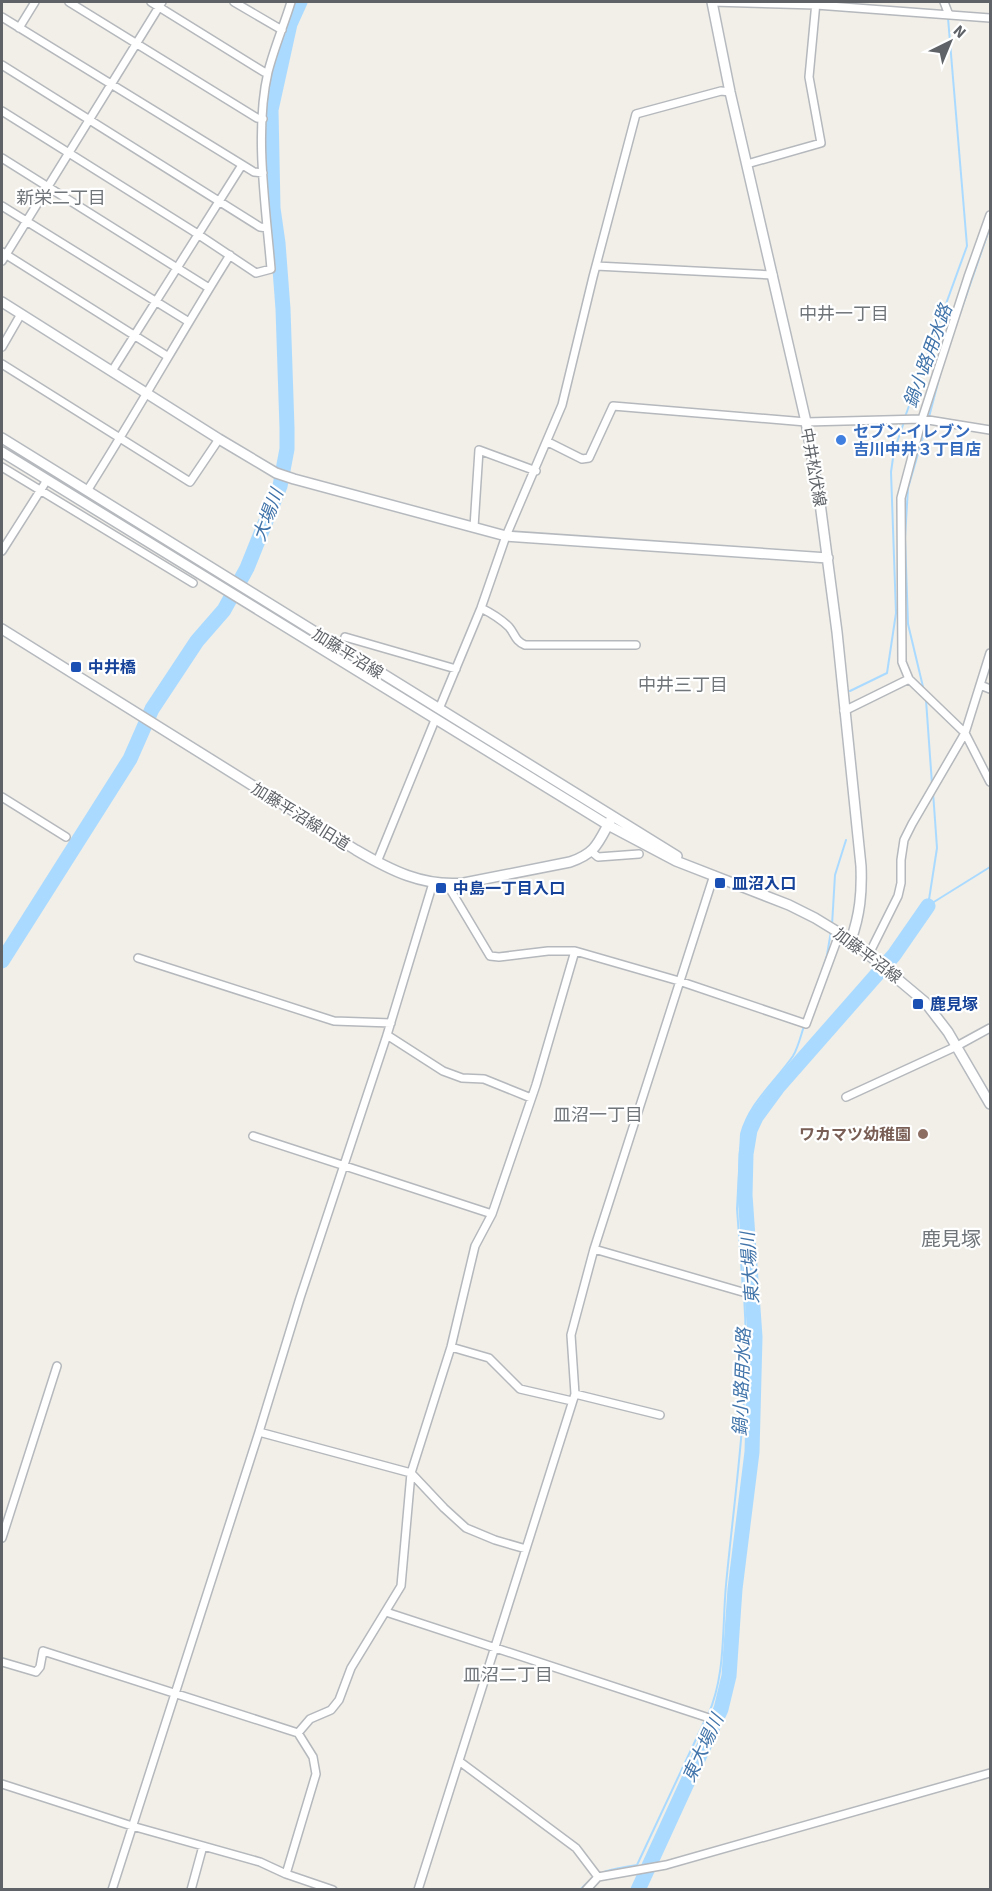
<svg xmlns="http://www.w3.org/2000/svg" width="992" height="1891" viewBox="0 0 992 1891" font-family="'Source Sans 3','Noto Sans JP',sans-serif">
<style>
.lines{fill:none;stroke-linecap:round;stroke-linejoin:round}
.stream{stroke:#aadaff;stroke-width:2}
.river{stroke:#aadaff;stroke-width:15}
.street-casing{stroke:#b5b8bc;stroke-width:10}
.secondary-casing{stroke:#b6babf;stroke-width:12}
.street{stroke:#fff;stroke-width:7}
.secondary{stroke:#fff;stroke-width:9}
.shop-dot{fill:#3f7fe0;stroke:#fff;stroke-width:2}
.transit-dot{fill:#1a4fb4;stroke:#fff;stroke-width:2}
.education-dot{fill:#8d6e63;stroke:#fff;stroke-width:2}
.labels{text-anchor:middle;stroke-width:4.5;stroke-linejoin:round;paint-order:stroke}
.shop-label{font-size:16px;font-weight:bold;fill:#366cbe;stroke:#fff;text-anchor:start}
.street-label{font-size:16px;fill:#5f6368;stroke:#fff}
.transit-label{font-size:16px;font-weight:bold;fill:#164399;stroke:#fff;text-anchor:start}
.education-label{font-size:16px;font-weight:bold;fill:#785e54;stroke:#fff;text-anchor:end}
.neighbourhood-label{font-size:18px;fill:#70757a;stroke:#fff}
.water-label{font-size:18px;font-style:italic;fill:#4174aa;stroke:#fff}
.quarter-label{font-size:20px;fill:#70757a;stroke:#fff}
</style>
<rect width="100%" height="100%" fill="#f1efe8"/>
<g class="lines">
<!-- stream -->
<path class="stream" d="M955,328L990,227
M905,417L967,246L948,18
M929,417L941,371
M850,691L887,673L896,613L891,472L894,451L904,422
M924,691L908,624L905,538L908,488L927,423
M926,700L932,784
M929,905L990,867
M928,906L937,848L933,792
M832,925L835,875L846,840
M820,978L827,955L831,931
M743,1289L737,1209L741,1134C749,1103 775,1082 793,1056C798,1048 801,1035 804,1026
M708,1715C726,1675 722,1628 726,1585C735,1489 751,1392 744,1295
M580,1890C599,1869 610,1870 637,1865L705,1720"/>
<!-- river -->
<path class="river" d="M2,961L130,759L152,709L197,641L224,610L247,568L280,486L287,449V428L283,309L278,243L273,208L271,110L290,24L300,2
M638,1890L721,1709L729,1676L735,1589L752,1452L755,1337L745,1195L746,1154L750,1130L756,1117L778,1087L894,955L928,906"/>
<defs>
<path id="street" d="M69,2L257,118L263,119
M151,2L264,72H268
M234,2L282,30
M712,2L816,5L990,18
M944,2L949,15
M2,17L254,172L263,173
M19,28L35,2
M2,65L260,227L267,228
M2,111L193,231L256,273L271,269C266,208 254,132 268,72C274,48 284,25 291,2
M2,158L209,288
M747,164L821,143L809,77L816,2
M2,206L189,322
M2,252L167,356
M2,261L162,2
M596,266L773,275
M2,347L21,314
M2,364L190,482L219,439
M112,371L242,165
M548,442L582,459L589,458L613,406L806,422L922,419L990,430
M2,467L193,583
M87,491C136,414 181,333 230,255
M474,527L479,450L536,471
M2,551L47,480
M481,608C491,613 501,619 509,627C515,634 515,641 525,645H636
M345,637L456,669
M909,679L902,662L901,498L922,419L968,277L990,215
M980,685L990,689
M439,709L481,608L506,536L562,405L593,277L636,114L721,91L730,92
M844,711L909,679L965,733L990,782
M2,797L66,837
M592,852L598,857L639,854
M377,862L435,720
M447,884L490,956L499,957L548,951H575L679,981L806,1024L840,932
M869,954L898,896L901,883V860L904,840L912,824L965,733L990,653
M138,958L334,1021L391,1023
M387,1035L443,1071L462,1078L484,1079L531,1098
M846,1097L957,1046L990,1028
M253,1136L492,1214
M594,1249L746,1293
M451,1347L489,1358L520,1389L572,1401
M575,1394L660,1415
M259,1432L411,1473L444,1508L466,1528L495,1540L526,1549
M2,1538L57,1366
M386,1612L709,1718
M2,1662L36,1672L40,1667L43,1651L298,1733L313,1757L316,1774L286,1874
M298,1733L310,1719L331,1710L339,1700L351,1668L401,1586L411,1473L451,1347L475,1246L492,1214L536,1085L575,951
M459,1761L576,1848L598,1877
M2,1784L132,1826L260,1862L286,1874L333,1890
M112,1890L259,1432L300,1298L387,1035L433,883
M191,1890L203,1846
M418,1890L575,1394L571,1335L594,1249L714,875
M586,1890L598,1877L666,1865L990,1773"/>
<path id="secondary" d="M712,2L730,92L806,422L820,503L837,632L861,866C862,893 860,914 851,940
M2,302L219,439L276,473L294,479L506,536L828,558
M2,438L677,856
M2,452L608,825L676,861L789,905L815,918L851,940L925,1002L948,1032L990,1104
M2,629L356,850C390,870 423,887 464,883L570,862C596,853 598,843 610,821"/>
</defs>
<!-- street casing -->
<use href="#street" class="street-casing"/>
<!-- secondary casing -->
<use href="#secondary" class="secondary-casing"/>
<!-- street -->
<use href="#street" class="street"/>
<!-- secondary -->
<use href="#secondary" class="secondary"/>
</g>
<!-- markers -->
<circle class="shop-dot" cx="841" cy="440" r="6"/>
<g class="transit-dot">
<rect x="70" y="661" width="12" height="12" rx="3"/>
<rect x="714" y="877" width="12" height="12" rx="3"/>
<rect x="435" y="882" width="12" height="12" rx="3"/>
<rect x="912" y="998" width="12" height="12" rx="3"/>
</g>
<circle class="education-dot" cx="923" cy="1134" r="6"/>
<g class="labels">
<!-- shop labels -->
<g class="shop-label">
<text x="853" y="437">セブン-イレブン<tspan x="853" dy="18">吉川中井３丁目店</tspan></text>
</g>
<!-- street labels -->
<g class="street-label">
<text transform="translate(814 467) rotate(80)" y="6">中井松伏線</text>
<text transform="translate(348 653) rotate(32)" y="6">加藤平沼線</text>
<text transform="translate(301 816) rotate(32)" y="6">加藤平沼線旧道</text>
<text transform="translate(868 955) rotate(37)" y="6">加藤平沼線</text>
</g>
<!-- transit labels -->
<g class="transit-label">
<text x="88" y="673">中井橋</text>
<text x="732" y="889">皿沼入口</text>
<text x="453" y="894">中島一丁目入口</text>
<text x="930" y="1010">鹿見塚</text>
</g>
<!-- education labels -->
<g class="education-label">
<text x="911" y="1140">ワカマツ幼稚園</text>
</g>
<!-- neighbourhood labels -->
<g class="neighbourhood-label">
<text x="61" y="204">新栄二丁目</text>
<text x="844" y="320">中井一丁目</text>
<text x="683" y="691">中井三丁目</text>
<text x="598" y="1121">皿沼一丁目</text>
<text x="508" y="1681">皿沼二丁目</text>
</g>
<!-- water labels -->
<g class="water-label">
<text transform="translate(928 356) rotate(-70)" y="6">鍋小路用水路</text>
<text transform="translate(268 515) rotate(-69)" y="6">大場川</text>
<text transform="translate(750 1268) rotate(-94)" y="6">東大場川</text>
<text transform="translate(742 1382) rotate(-88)" y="6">鍋小路用水路</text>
<text transform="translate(703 1748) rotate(-65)" y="6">東大場川</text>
</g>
<!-- quarter labels -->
<g class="quarter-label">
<text x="951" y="1246">鹿見塚</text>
</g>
</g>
<!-- border -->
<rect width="992" height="1891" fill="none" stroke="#5f6368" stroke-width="6"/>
<!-- north arrow -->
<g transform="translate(950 42) rotate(43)" stroke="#ffffff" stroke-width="4.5" paint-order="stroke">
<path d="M0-4.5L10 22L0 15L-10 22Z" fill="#5f6368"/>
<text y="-9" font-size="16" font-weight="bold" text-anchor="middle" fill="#5f6368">N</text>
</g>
</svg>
